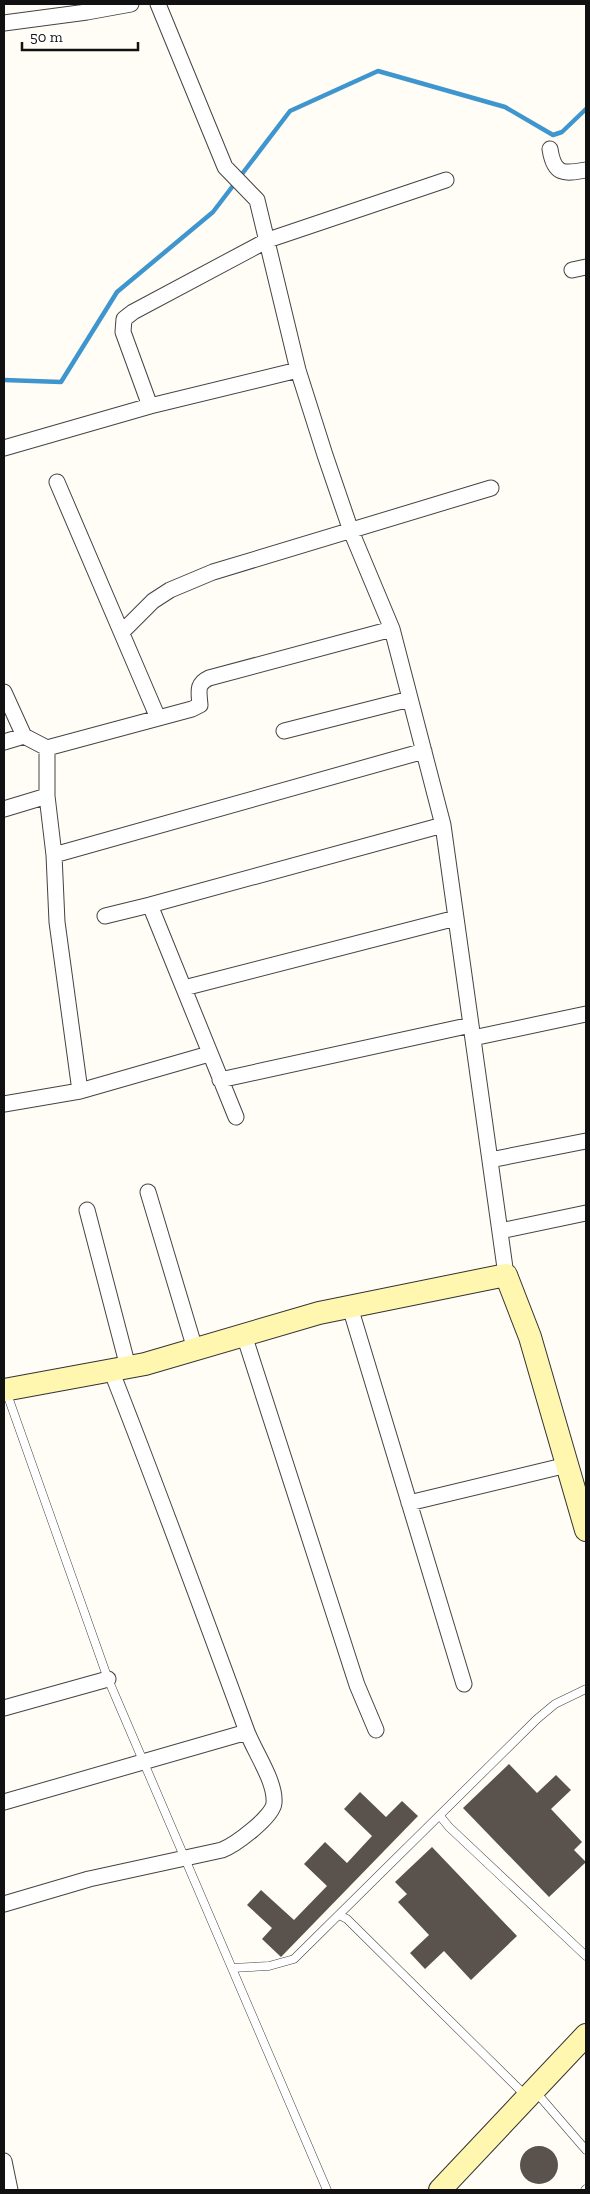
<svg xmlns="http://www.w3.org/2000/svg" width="590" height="2194" viewBox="0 0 590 2194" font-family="'Zilla Slab',serif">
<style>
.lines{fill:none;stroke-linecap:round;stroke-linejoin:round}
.stream{stroke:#3f96cf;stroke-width:4.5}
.building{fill:#5a524d}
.lane-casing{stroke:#444;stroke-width:9}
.street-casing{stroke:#444;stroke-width:17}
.secondary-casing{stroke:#333;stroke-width:24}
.lane{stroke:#fff;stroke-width:8}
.street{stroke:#fff;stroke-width:15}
.secondary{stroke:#fff6b0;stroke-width:22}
</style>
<rect width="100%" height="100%" fill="#fffdf5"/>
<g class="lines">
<!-- stream -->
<path class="stream" d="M4,380L61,382L117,292L213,212L290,111L378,71L505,107L553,135L562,132L586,109"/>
</g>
<!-- building -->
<path class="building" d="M509,1764L537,1793L556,1775L571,1790L551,1809L582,1842L574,1850L586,1862L549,1897L463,1808Z
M360,1792L386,1817L402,1801L418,1816L281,1957L262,1939L272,1928L247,1905L261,1890L294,1920L327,1886L304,1864L325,1842L347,1863L372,1836L344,1809Z
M432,1847L517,1936L471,1980L444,1951L425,1969L410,1953L429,1935L398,1902L407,1894L395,1882Z
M520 2165a19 19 0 1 1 38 0a19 19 0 1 1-38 0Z"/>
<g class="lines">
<defs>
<path id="lane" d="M6,1391L108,1679L327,2190
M440,1816L449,1827L586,1956
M339,1915L347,1919L526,2096
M232,1968L269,1966L294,1959L537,1719L555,1704L586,1689
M535,2091L586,2150
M585,2190L586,2189"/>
<path id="street" d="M158,4L225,167L257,200L298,370L325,455L351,531L392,629L443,825L506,1275
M4,23L87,12L131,4
M550,149C554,175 563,174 586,170
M572,270L586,267
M150,406L123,332L124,319L133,312L268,240L446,180
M4,448L150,406L298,370
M57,482L158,718
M122,632L153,601L170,590L213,572L491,488
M4,692L24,736
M284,731L410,699
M4,742L24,736L47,748L192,709L200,705C199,692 196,684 209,678L392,629
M47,748V796L54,855L57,922L80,1091
M4,809L47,796
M54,855L424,751
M150,905L236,1117
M105,916L150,905L443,825
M184,988L456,918
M473,1038L586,1014
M220,1080L471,1025
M4,1104L80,1091L209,1054
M490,1160L586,1141
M148,1192L195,1349
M87,1210L128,1367
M500,1231L586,1213
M350,1307L464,1684
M244,1335L357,1685L376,1730
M409,1503L567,1465
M4,1708L108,1679
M4,1802L247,1732
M4,1904L89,1879L222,1850C235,1845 273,1817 274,1803C276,1781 253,1750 246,1729C202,1609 158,1489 111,1370
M4,2161L10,2190"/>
<path id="secondary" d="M4,1390L145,1364L319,1313L506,1275L530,1337L586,1530
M440,2190L586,2035"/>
</defs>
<!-- lane casing -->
<use href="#lane" class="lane-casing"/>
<!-- street casing -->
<use href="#street" class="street-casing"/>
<!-- secondary casing -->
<use href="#secondary" class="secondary-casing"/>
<!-- lane -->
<use href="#lane" class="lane"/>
<!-- street -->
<use href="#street" class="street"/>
<!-- secondary -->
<use href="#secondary" class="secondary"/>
</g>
<!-- border -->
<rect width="590" height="2194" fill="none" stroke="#111111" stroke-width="10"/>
<!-- scale -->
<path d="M22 42v8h116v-8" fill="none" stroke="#111111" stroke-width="2.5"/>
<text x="30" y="42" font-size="15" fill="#111111" stroke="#ffffff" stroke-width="4" paint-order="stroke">50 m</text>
</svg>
